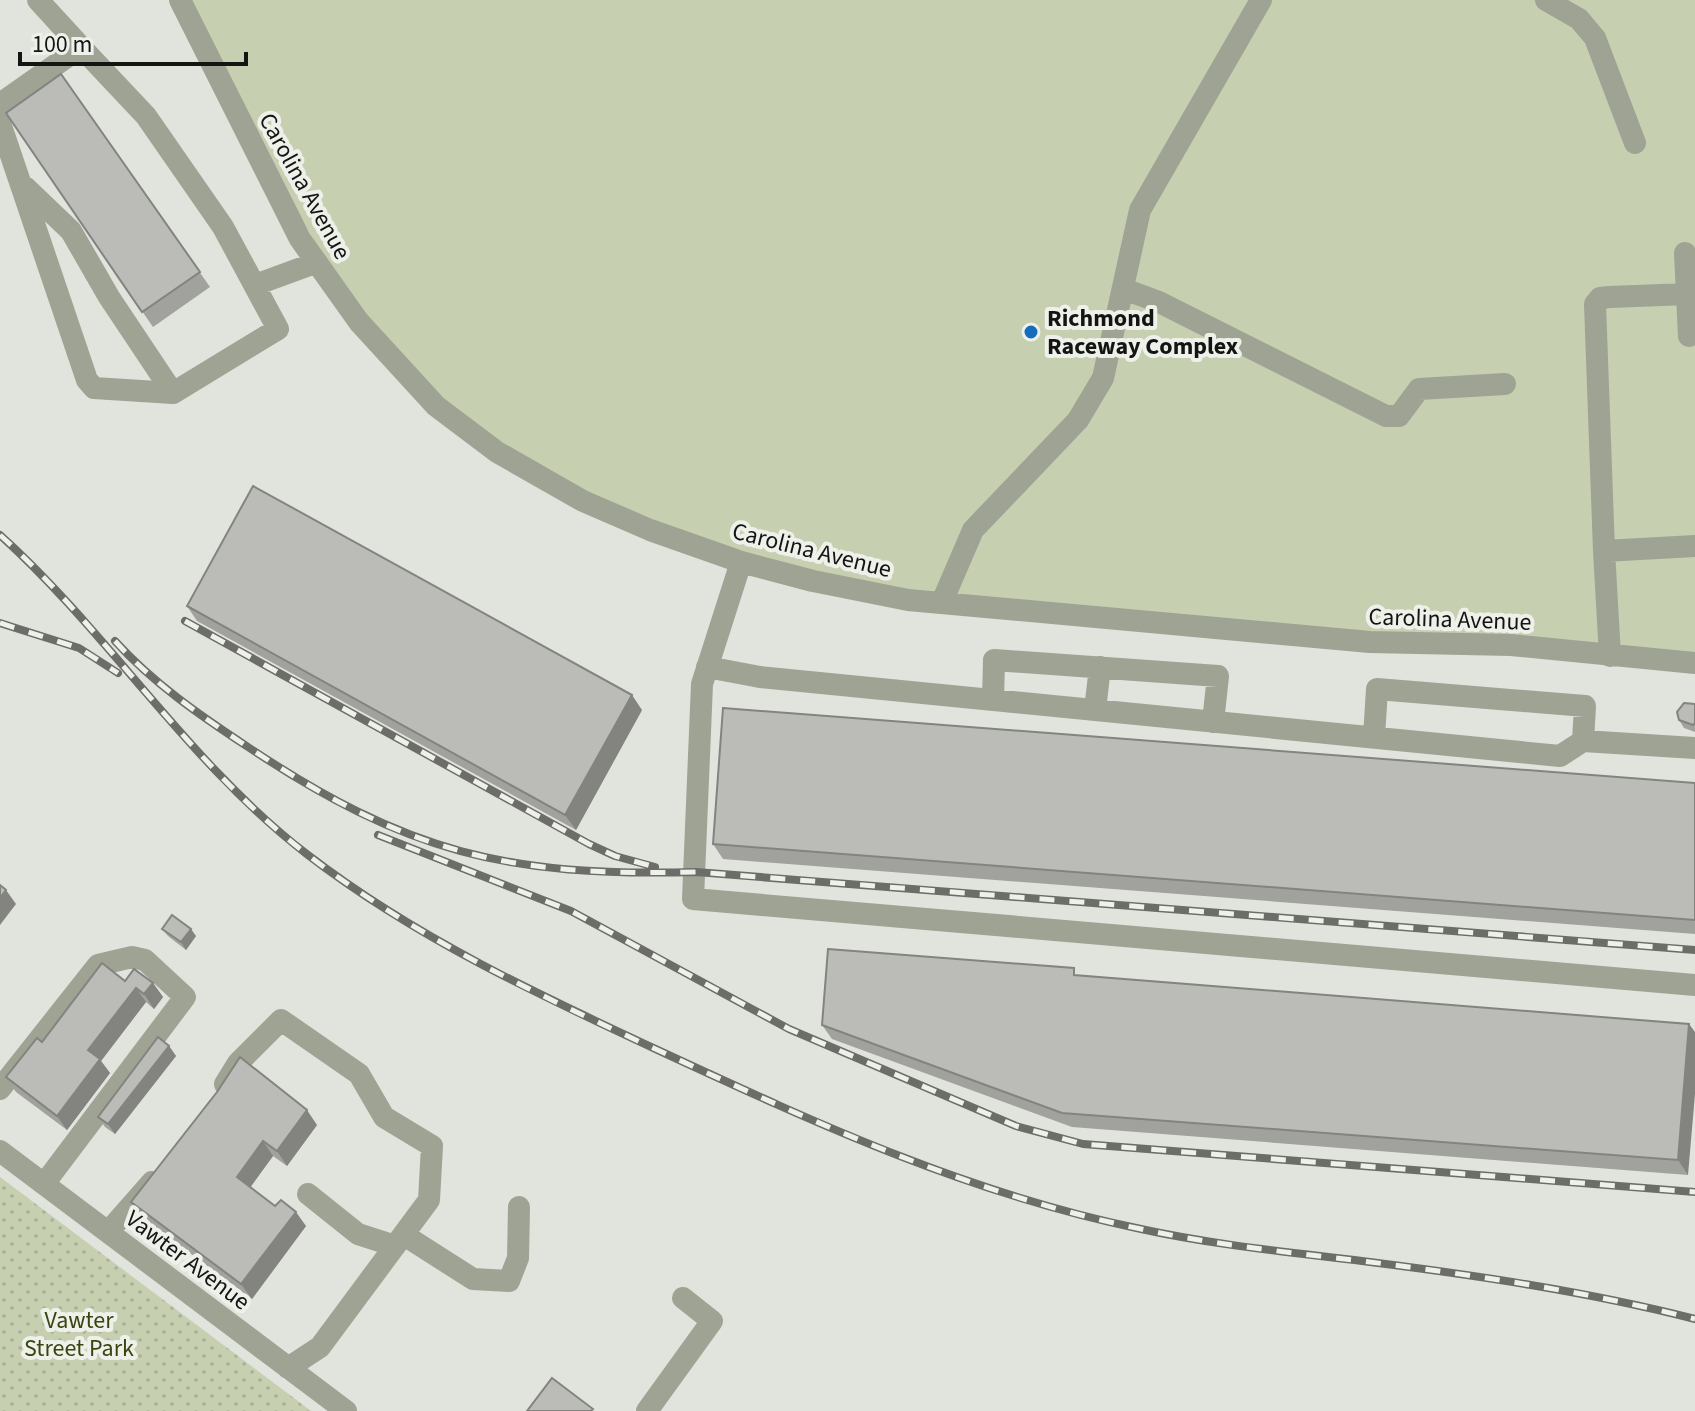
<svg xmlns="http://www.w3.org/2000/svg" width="1695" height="1411" viewBox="0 0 1695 1411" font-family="'Source Sans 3',sans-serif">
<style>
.grass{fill:#c6cfb0}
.park{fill:url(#park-dots)}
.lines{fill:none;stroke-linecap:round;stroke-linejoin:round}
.minor{stroke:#9ea394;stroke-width:22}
.rail-casing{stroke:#6c6d69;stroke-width:8}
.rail{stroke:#eef0ea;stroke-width:5;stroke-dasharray:15;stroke-linecap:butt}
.wall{fill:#a1a29d}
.shaded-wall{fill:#838480}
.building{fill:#bbbcb7;stroke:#838480;stroke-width:2}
.poi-dot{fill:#166dbb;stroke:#eef0ea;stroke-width:3}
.labels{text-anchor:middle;stroke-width:8;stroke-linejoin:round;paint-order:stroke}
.street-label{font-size:24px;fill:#141513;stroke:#eef0ea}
.poi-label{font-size:24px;font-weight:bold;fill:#141513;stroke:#eef0ea;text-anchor:start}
.park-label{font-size:24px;fill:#394510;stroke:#eef0ea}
</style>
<defs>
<pattern id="park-dots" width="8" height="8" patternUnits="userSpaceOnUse" patternTransform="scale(2)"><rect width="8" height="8" fill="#c6cfb0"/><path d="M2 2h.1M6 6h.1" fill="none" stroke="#a9b196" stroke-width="1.8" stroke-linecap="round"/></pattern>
</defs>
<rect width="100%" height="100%" fill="#e1e3dd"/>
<!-- grass -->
<path class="grass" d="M180,0H1695V663L942,602L741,562L497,452L359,322Z"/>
<!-- park -->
<path class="park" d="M0,1177L311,1411H0Z"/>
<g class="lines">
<!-- minor -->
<path class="minor" d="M180,0L300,239L359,322L436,406L497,452L583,501L650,530L741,562L813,581L908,600L1370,642L1511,645L1695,663
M1546,0L1579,19L1595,38L1635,143
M0,104L81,47L38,0
M0,123L87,380L94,388L173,393L278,329L223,227L146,116L81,47
M25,187L71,231L109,297L173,393
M1685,253L1689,336
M255,285L315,263
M1124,289L1159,302L1386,416H1399L1419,389L1505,384
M1604,551L1595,304L1600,298L1610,297L1687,294
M741,562L702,684L693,899L1695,985
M942,602L973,530L1078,420L1103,378L1140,210L1261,0
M1610,656L1604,551L1695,546
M707,667L760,677L1560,756L1583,741L1695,748
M993,700L994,660L1218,676L1213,722
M1095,710L1100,667
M1374,737L1377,689L1585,706L1583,741
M225,1084L238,1063L281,1020L359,1074L384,1117L432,1146L429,1200L320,1347L288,1368
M0,1089L98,965L132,957L145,960L185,997L44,1184
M0,1151L346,1411
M308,1194L358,1234L395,1246
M108,1232L152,1182
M404,1235L473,1279L509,1281L518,1258L519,1207
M647,1411L712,1321L683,1298"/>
<defs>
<path id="rail" d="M0,535C110,634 189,764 308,855C416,938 539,995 662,1052C822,1126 968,1193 1141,1229C1214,1245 1288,1252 1362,1261C1474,1275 1585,1291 1695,1319
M185,621L589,844L615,856L655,867
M0,623L79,648L118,673
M115,641C154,684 201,716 248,747C407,853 507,877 696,872L1695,950
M378,835L571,911L789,1029L1016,1126L1083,1144L1695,1192"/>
</defs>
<!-- rail casing -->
<use href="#rail" class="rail-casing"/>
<!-- rail -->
<use href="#rail" class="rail"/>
</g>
<!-- wall -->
<path class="wall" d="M61,74L210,287L153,327L6,113Z
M187,606L642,710L576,830L197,621Z
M1695,704V732L1684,728L1679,720Z
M1695,783V934L723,859L713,844Z
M162,929L196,936L186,950L168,936Z
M1079,976L1689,1024L1688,1175L1072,1127L832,1039L822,1025Z
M125,981L153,983L163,997L154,1009L146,1002L101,1061L110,1073L67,1130L16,1092L6,1077L42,1042Z
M169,1046L176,1056L115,1134L105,1127L98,1117Z
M217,1092L317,1125L287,1166L273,1156L250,1187L275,1206L306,1226L252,1299L141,1217L131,1202Z"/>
<!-- shaded-wall -->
<path class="shaded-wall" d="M632,695L642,710L576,830L565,815Z
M6,890L16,904L0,925V898Z
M191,929L196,936L186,950L181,942Z
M153,983L163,997L154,1009L144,994Z
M136,988L146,1002L101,1061L110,1073L67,1130L57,1116L88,1050Z
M1689,1024L1695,1032V1094L1688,1175L1678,1160Z
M169,1046L176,1056L115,1134L108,1124Z
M307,1110L317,1125L287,1166L277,1151Z
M263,1141L273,1156L247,1192L237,1177Z
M296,1212L306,1226L252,1299L241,1284Z"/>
<!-- building -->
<path class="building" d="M61,74L200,272L142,312L6,113Z
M253,486L632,695L565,815L187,606Z
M1684,703L1695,704V723L1693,725L1679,720L1677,712Z
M723,708L1695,783V920L713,844Z
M0,885L6,890L0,898Z
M172,915L191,929L181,942L162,929Z
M828,949L1074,968V975L1689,1024L1678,1160L1062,1113L822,1025Z
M102,963L125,981L134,969L153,983L144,994L136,988L88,1050L100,1059L57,1116L6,1077L37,1038L42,1042Z
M158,1037L169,1046L108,1124L98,1117Z
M240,1057L307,1110L277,1151L263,1141L237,1177L275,1206L281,1200L296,1212L241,1284L131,1202L217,1092Z
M552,1378L593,1409L591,1411H527Z"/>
<!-- markers -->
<circle class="poi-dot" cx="1031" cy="332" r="8"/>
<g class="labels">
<!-- street labels -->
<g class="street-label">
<text transform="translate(305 186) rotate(61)" y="8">Carolina Avenue</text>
<text transform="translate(812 550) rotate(14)" y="8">Carolina Avenue</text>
<text transform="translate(1450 619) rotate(2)" y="8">Carolina Avenue</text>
<text transform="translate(188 1260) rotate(37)" y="8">Vawter Avenue</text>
</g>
<!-- poi labels -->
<g class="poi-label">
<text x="1047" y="326">Richmond<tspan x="1047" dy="28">Raceway Complex</tspan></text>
</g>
<!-- park labels -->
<g class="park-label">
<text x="79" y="1328">Vawter<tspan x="79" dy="28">Street Park</tspan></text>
</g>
</g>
<!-- scale -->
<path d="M20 52v12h226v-12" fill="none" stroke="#141513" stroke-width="4"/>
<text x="32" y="52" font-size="24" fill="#141513" stroke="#eef0ea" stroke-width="6" paint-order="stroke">100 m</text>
</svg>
